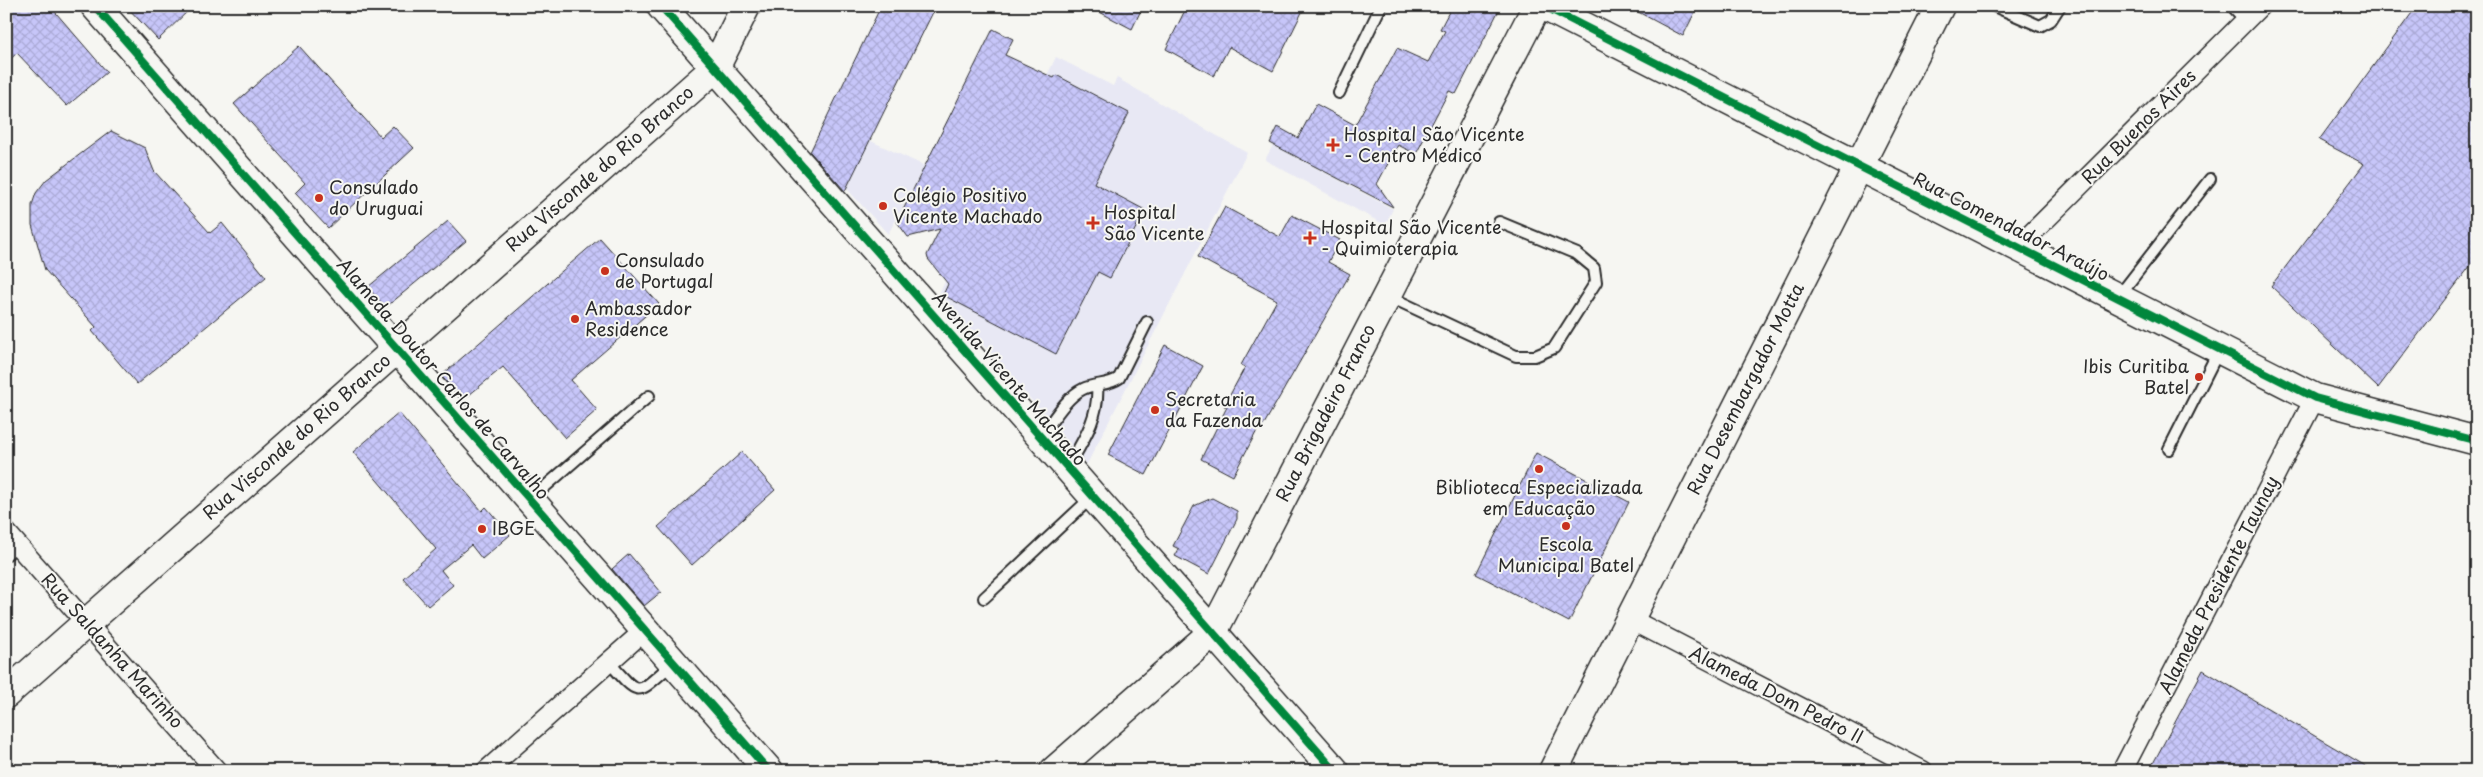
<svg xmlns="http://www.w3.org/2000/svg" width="2483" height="777" viewBox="0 0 2483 777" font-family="'Playpen Sans',sans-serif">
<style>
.built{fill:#e8e8f4}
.building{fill:url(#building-cross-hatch);stroke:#2b2b2b}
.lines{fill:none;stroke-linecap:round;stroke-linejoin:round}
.lane-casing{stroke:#2b2b2b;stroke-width:14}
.street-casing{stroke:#2b2b2b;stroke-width:22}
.secondary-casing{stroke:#2b2b2b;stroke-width:31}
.primary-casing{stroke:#2b2b2b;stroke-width:31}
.lane{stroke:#f6f6f2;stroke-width:10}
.street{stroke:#f6f6f2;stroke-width:19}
.secondary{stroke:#f6f6f2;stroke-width:28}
.primary{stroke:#f6f6f2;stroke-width:28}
.cycleway-casing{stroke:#f6f6f2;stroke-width:11}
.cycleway{stroke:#00873e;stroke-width:8}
.poi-dot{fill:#c8321e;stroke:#f6f6f2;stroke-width:2}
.labels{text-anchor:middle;stroke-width:4;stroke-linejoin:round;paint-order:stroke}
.street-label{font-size:18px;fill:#2b2b2b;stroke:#f6f6f2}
.poi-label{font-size:18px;fill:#2b2b2b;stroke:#f6f6f2;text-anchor:start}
</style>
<defs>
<pattern id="building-cross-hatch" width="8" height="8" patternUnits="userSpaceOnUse" patternTransform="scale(1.25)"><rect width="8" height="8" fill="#c7c6f9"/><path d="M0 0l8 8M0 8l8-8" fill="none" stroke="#abaad6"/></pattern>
</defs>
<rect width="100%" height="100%" fill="#f6f6f2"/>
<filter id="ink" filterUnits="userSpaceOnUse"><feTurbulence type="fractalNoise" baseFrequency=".02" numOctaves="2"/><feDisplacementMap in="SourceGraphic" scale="10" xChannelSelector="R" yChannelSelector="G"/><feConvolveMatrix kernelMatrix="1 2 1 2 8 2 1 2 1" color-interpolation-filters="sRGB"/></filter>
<g filter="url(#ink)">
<!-- built -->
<path class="built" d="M1056,57L1113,86L1117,78L1247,153L1087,464L939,294Z
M858,135L925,166L888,234L838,179Z
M1273,145L1393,209L1385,225L1265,160Z"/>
<!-- building -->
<path class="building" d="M6,6H50L107,72L67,106L17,53L6,63Z
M126,6H193L158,40Z
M881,6H936L845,191L810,152Z
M1088,6H1143L1132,29Z
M1187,6H1305L1273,71L1229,47L1214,76L1166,49Z
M1452,6H1501L1456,94L1449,91L1416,154L1398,145L1377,184L1393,207L1270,143L1278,127L1298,138L1316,104L1355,125L1397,48L1428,62L1445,31L1440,29Z
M1627,6H1698L1683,36Z
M2417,6H2477V257L2378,388L2271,286L2364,164L2319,140Z
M993,29L1013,39L1005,55L1054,78L1056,75L1129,113L1094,183L1145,210L1110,278L1098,272L1056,354L943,295L948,284L928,259L927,255L940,229L908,237L897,222Z
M299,46L381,137L393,126L414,148L328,228L295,193L305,183L234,104Z
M111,131L145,148L154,171L210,233L222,223L266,277L137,384L92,331L96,327L45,270L32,225V205L36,193L46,180Z
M1225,207L1280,237L1292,215L1340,240L1328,262L1350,274L1263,426L1260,425L1233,476L1201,459L1227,407L1224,406L1245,367L1241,365L1277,300L1198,257Z
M448,221L466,241L385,308L368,287Z
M600,238L659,304L571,380L597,410L565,438L503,367L463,400L441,376Z
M1165,345L1203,366L1146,475L1108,455Z
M399,413L482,511L486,507L510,535L482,559L471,545L441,570L453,585L428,606L403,578L436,549L353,452Z
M742,452L775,490L692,565L658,527Z
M1536,453L1629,502L1569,622L1476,574Z
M1212,498L1237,511V519L1209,574L1175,556L1179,549L1173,546L1194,506Z
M629,554L661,592L644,606L612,569Z
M2203,670L2374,771H2149Z"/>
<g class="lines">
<defs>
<path id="lane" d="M1994,6L2040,26L2051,20L2060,6
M2232,6L2246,21
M1339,93L1381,6
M1388,296L1516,356H1535L1554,348L1596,282L1594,268L1577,254L1499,222
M2118,297L2210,179
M1041,436C1052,422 1066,397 1083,389C1095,383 1108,386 1119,378L1147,322
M2169,449L2219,350
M1068,467C1083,441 1100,416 1097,385
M531,499L649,396
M6,555L17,545
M984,598L1093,496
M609,662C641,699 636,695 672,664"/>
<path id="street" d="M2018,247L2260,6
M6,532L217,771
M1630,619L1923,771
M486,771L645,630
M2122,771L2315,398"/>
<path id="secondary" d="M95,6L769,771
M661,6L1335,771
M1544,6L2315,398L2477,441
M6,694L715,68L746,6"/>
<path id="primary" d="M1054,771L1213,632L1537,6
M1553,771L1940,6"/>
</defs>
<!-- lane casing -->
<use href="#lane" class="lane-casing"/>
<!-- street casing -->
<use href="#street" class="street-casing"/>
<!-- secondary casing -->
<use href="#secondary" class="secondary-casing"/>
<!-- primary casing -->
<use href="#primary" class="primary-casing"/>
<!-- lane -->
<use href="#lane" class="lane"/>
<!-- street -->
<use href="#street" class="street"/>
<!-- secondary -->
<use href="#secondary" class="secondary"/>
<!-- primary -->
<use href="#primary" class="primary"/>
<defs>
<path id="cycleway" d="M95,6L769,771
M661,6L1335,771
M1544,6L2315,398L2477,441"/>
</defs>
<!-- cycleway casing -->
<use href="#cycleway" class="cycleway-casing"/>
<!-- cycleway -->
<use href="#cycleway" class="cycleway"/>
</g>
</g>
<!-- markers -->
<g class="poi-dot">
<path d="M1330.5 137.5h5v5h5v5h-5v5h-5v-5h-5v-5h5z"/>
<circle cx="319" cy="198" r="5"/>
<circle cx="883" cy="206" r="5"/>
<path d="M1090.5 215.5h5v5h5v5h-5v5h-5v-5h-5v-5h5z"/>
<path d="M1307.5 230.5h5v5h5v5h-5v5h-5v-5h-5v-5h5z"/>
<circle cx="605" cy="271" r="5"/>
<circle cx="575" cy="319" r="5"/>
<circle cx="2199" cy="377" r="5"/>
<circle cx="1155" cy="410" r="5"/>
<circle cx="1539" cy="469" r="5"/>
<circle cx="1566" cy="526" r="5"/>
<circle cx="482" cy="529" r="5"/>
</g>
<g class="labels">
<!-- street labels -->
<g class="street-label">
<text transform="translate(2139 127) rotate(-45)" y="6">Rua Buenos Aires</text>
<text transform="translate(600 169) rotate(-41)" y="6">Rua Visconde do Rio Branco</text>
<text transform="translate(2011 227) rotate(27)" y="6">Rua Comendador Araújo</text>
<text transform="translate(443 379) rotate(49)" y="6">Alameda Doutor Carlos de Carvalho</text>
<text transform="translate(1009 379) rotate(49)" y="6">Avenida Vicente Machado</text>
<text transform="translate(1746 389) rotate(-63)" y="6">Rua Desembargador Motta</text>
<text transform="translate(1326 413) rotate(-63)" y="6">Rua Brigadeiro Franco</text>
<text transform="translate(297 437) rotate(-41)" y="6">Rua Visconde do Rio Branco</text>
<text transform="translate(2219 585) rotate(-63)" y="6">Alameda Presidente Taunay</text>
<text transform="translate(112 651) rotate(48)" y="6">Rua Saldanha Marinho</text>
<text transform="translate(1776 695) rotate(27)" y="6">Alameda Dom Pedro II</text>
</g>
<!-- poi labels -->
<g class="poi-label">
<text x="1344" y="141">Hospital São Vicente<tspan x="1344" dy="21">- Centro Médico</tspan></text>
<text x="329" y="194">Consulado<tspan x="329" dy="21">do Uruguai</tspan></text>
<text x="893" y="202">Colégio Positivo<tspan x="893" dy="21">Vicente Machado</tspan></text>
<text x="1104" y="219">Hospital<tspan x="1104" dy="21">São Vicente</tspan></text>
<text x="1321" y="234">Hospital São Vicente<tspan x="1321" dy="21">- Quimioterapia</tspan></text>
<text x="615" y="267">Consulado<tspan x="615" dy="21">de Portugal</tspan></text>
<text x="585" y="315">Ambassador<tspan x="585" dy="21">Residence</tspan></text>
<text x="2189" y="373" text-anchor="end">Ibis Curitiba<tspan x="2189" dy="21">Batel</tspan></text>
<text x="1165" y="406">Secretaria<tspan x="1165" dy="21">da Fazenda</tspan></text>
<text x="1539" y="494" text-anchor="middle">Biblioteca Especializada<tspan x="1539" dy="21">em Educação</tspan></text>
<text x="492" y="535">IBGE</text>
<text x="1566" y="551" text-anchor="middle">Escola<tspan x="1566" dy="21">Municipal Batel</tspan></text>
</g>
</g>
<!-- margin -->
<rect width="2483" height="777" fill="none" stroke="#f6f6f2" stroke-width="25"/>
<rect x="12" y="12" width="2458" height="752" fill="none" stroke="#2b2b2b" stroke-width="2" filter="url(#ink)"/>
</svg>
